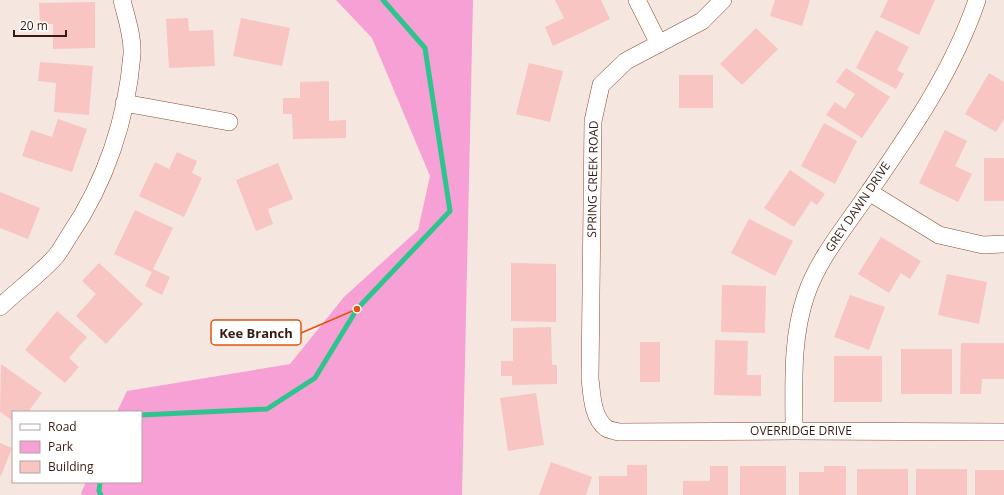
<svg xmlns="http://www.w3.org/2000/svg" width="1004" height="495" viewBox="0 0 1004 495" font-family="'Open Sans',sans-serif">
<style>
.green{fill:#f6a0d5}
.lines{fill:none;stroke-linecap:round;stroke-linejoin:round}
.stream{stroke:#2ec48d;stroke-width:5}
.building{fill:#f8c5c2}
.minor-casing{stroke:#8d4d32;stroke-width:18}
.minor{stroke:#fff;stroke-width:17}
.labels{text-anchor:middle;stroke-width:3;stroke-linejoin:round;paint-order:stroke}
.street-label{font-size:12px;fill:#381c11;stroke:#fff}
.leader{fill:none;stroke:#df560c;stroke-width:1.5}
.callout-dot{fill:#df560c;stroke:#fff;stroke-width:1.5}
.callout{fill:#fff;stroke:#df560c;stroke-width:1.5}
.callout-label{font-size:13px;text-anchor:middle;font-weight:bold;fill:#381c11}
</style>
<rect width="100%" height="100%" fill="#f5e6e0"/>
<!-- green -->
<path class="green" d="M336,0H473L462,495H82L81,493L86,482H141V412H117L127,391L290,364L344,297L418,230L430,176L372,38Z"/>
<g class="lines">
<!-- stream -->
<path class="stream" d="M141,415L267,409L315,378L357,309L450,211L425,48L383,0
M100,482L99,491L101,495"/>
</g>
<!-- building -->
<path class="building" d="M555,0H601L610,19L553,46L545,27L564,18Z
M775,0H810L802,26L770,16Z
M888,0H935L919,35L880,17Z
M95,2V48L53,49V24H40L39,3Z
M188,18L189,31L213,30L215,66L169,68L166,19Z
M241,18L290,28L282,66L233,56Z
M756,28L778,49L742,85L720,64Z
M876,30L909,47L897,70L904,74L896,89L856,68Z
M40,62L93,66L89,115L54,112L56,83L38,81Z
M529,63L563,71L550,122L516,114Z
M846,68L890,97L862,138L826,115L835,102L845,109L855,94L836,82Z
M989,73L1004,82V119L996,132L965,114Z
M679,75H713V108H679Z
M329,81V121L346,120V138L293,139L292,114H283V98H300V82Z
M58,119L87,129L72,172L22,156L31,130L52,137Z
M824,123L857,141L835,184L801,166Z
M945,130L967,141L955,166L972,174L958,202L919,183Z
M177,152L197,161L192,173L202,178L184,217L139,196L155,162L169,169Z
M984,158H1004V201H984Z
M278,163L293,199L268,209L273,224L256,231L236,180Z
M790,170L825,194L817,205L811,201L794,227L764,208Z
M0,192L40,208L28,239L0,228Z
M135,210L173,228L153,269L170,277L162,295L145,286L152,272L114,254Z
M749,219L793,241L775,276L731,253Z
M881,237L921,261L910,279L901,273L889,293L858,274Z
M99,263L143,304L106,344L76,316L96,294L82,281Z
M511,263L556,264V322L511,321Z
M947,274L987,282L979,324L938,315Z
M722,285L766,286L765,333L721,332Z
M850,295L885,307L869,350L834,337Z
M57,311L87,337L69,358L79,367L65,383L25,350Z
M551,327L552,365H557V384L512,385V376H501V361H513V328Z
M715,340L748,341L747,375H761V396L714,395Z
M640,342H660V382H640Z
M961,343H1004V379H982L981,394H960Z
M901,349H952V394H901Z
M834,356H882V402H834Z
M1,364L42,393L28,412H13V421L0,412Z
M536,393L544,445L508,451L500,398Z
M0,443L12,448L1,476L0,475Z
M551,462L592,477L586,495H539Z
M627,465H647V495H599V476H627Z
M710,466H728V495H683V481H710Z
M740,466H786V495H740Z
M824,466H846V495H799V472H824Z
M857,469H908V495H857Z
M916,469H967V495H916Z
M975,470H1004V495H975Z"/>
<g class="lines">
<defs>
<path id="minor" d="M637,0L659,44
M723,0L702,21L626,61L601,85L593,121L590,379C592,394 592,417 606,428C609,430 615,431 619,432L794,431L1004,432
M124,103L229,122
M869,192L939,235L983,245L1004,244
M0,307C18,290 40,274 56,256C61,250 65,242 69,236C106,182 127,118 132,54C133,36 126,17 122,0
M794,431C794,385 791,339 806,295C819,257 847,225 869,192C911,131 953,71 977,0"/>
</defs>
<!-- minor casing -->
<use href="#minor" class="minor-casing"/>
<!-- minor -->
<use href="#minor" class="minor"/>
</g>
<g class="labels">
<!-- street labels -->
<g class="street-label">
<text transform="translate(593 179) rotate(-89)" y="4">SPRING CREEK ROAD</text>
<text transform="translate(858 207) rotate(-56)" y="4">GREY DAWN DRIVE</text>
<text x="801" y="435">OVERRIDGE DRIVE</text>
</g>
</g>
<!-- callouts -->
<path class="leader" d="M357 309L301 333"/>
<circle class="callout-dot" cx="357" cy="309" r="4"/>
<rect class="callout" x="211" y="320" width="90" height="25" rx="4"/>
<g class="callout-label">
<text x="256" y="338">Kee Branch</text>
</g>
<!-- legend -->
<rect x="12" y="411" width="130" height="72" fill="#ffffff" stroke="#afa4a0"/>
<rect x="20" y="424" width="20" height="6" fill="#ffffff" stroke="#afa4a0"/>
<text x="48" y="431" font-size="12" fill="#381c11">Road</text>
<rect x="20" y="441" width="20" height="12" fill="#f6a0d5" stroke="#afa4a0"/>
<text x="48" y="451" font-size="12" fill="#381c11">Park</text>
<rect x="20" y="461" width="20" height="12" fill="#f8c5c2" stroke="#afa4a0"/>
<text x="48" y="471" font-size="12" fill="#381c11">Building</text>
<!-- scale -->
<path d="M14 30v6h52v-6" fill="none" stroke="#381c11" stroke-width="2"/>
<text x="20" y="30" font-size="12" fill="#381c11" stroke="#ffffff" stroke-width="3" paint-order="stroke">20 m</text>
</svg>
